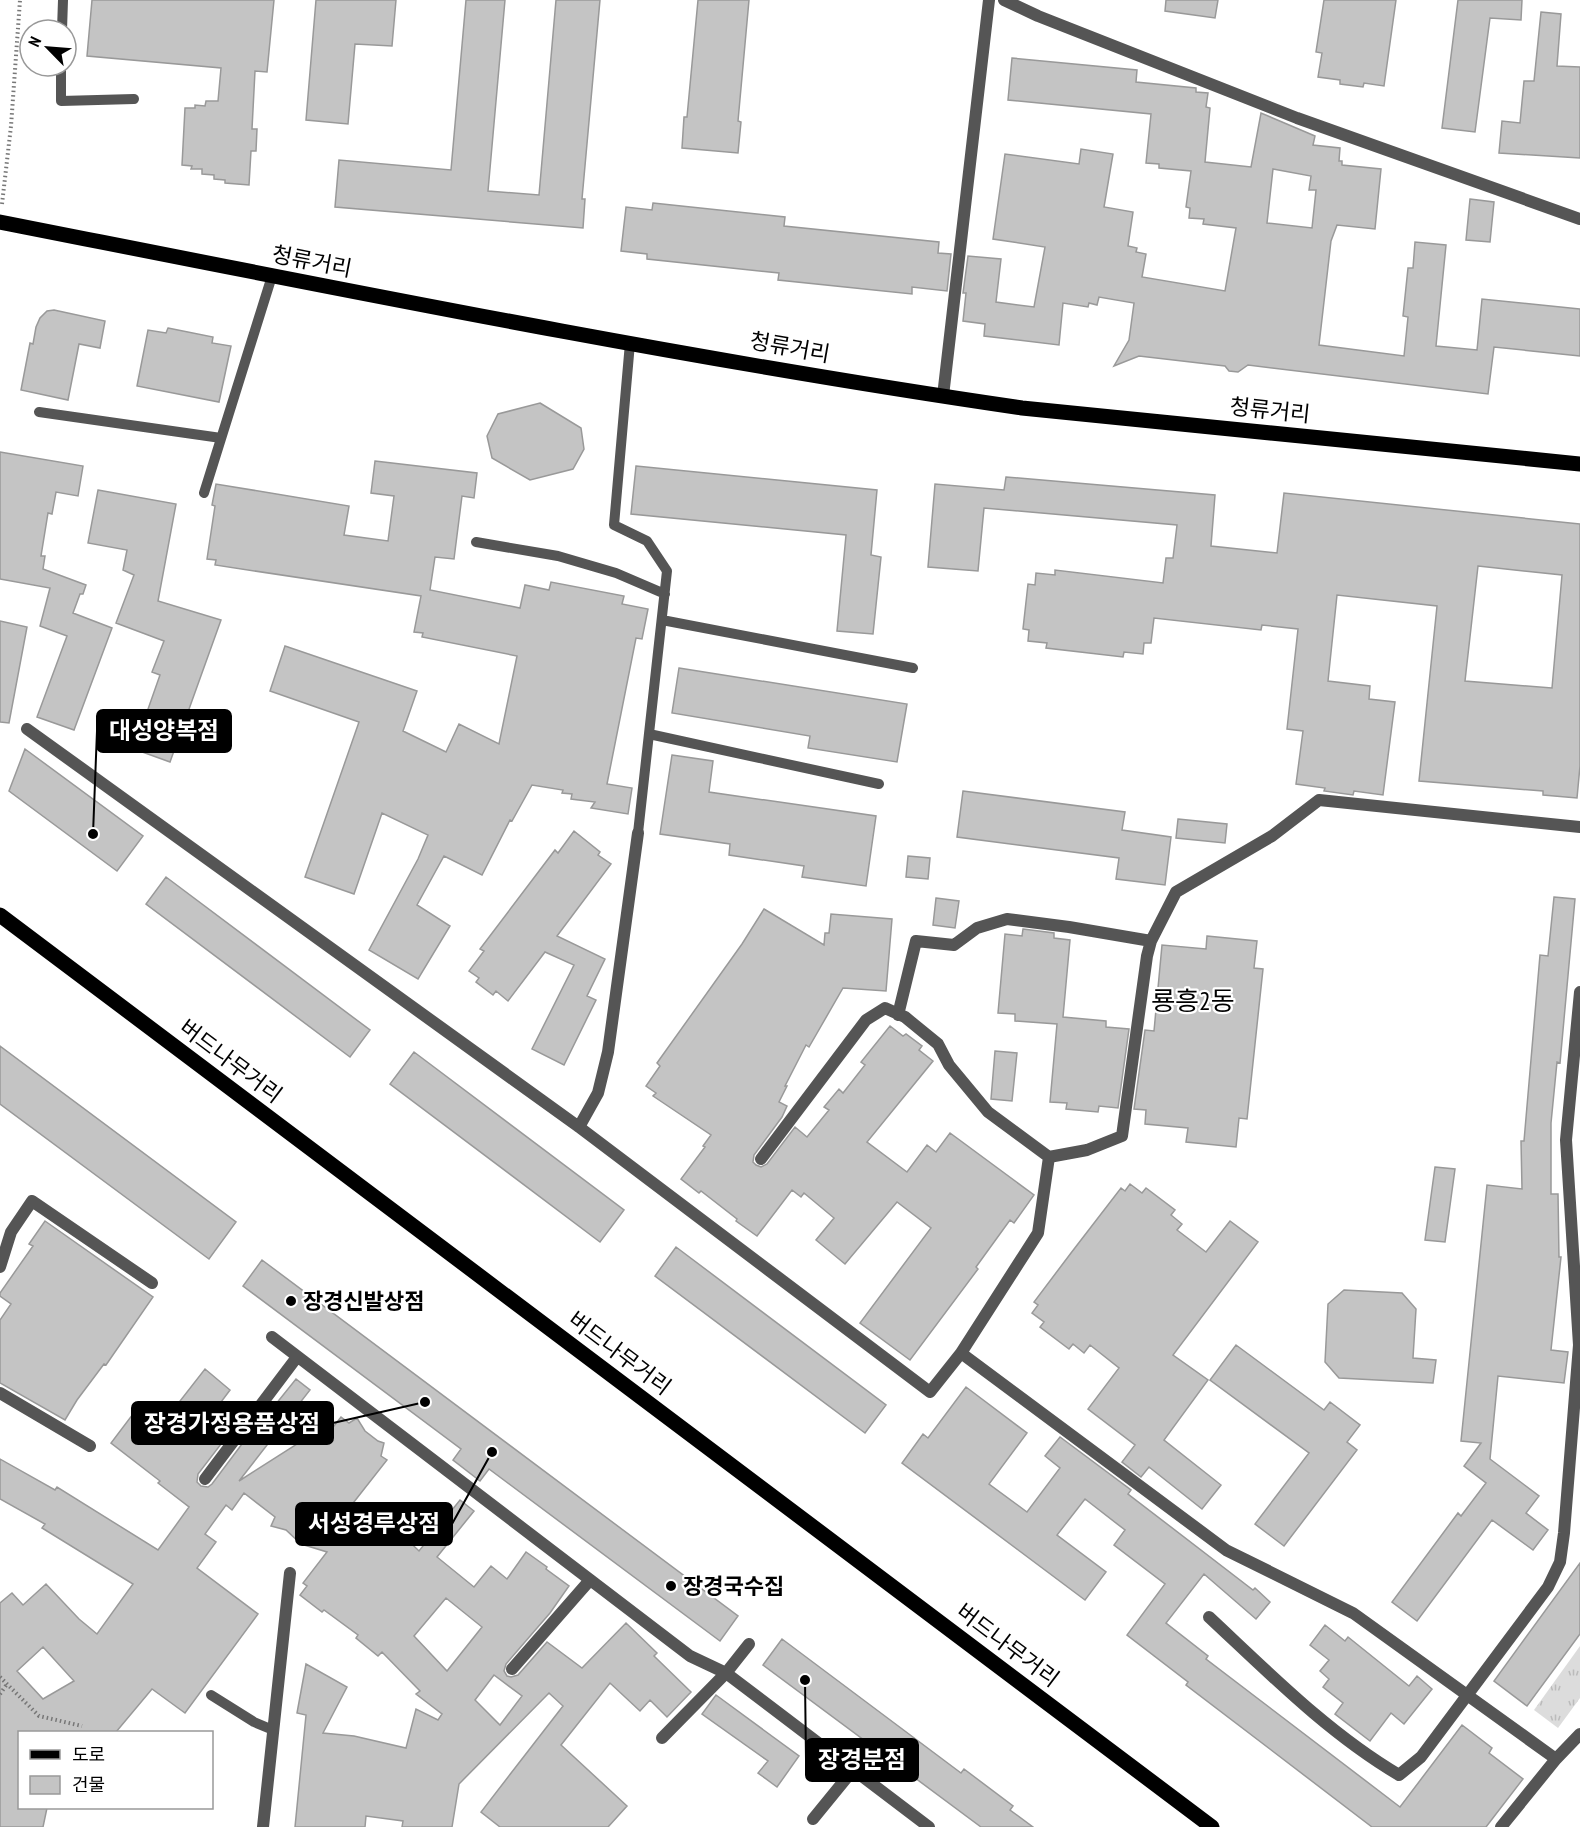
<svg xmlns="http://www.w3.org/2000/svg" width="1580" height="1827" viewBox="0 0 1580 1827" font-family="'PT Sans Narrow','Noto Sans KR',sans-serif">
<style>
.grass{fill:url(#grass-tufts)}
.building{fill:#c4c4c4;stroke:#999;stroke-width:1.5;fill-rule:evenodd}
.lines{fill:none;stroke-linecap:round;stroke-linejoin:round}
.path{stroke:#777;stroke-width:4;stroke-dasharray:1.5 3;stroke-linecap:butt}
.lane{stroke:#555;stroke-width:10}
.street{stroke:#555;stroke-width:12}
.primary{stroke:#000;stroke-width:15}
.poi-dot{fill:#000;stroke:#fff;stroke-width:2}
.labels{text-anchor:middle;stroke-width:4.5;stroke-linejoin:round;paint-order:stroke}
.street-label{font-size:22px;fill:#000;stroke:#fff}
.poi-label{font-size:22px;font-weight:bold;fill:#000;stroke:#fff;text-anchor:start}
.quarter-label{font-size:26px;fill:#000;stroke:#fff}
.leader{fill:none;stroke:#000;stroke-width:2}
.callout-dot{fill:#000;stroke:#fff;stroke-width:2}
.callout{fill:#000;stroke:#000;stroke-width:2}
.callout-label{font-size:24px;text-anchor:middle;font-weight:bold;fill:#fff}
</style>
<defs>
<pattern id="grass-tufts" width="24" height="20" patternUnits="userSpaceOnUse" patternTransform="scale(1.5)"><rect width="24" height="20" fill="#dcdcdc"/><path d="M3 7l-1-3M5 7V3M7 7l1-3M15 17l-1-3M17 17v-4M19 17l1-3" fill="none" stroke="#bbb"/></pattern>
</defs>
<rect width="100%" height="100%" fill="#fff"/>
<!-- grass -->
<path class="grass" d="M1580,1646V1698L1558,1728L1534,1710Z"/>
<!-- building -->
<path class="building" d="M92,0H274L267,72L255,71L252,129H257L256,151H251L249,185L225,183V180L214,179V175L202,174V169H191L192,166L182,165L185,108H195V105L205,106L206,101H218L221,68L87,56Z
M316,0H396L392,46L355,44L348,124L306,120Z
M466,0H505L488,191L539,195L556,0H600L582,199H585L583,228L335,207L339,160L451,170Z
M698,0H749L738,121L741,122L738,153L682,148L684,117H687Z
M1166,0H1218L1215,18L1165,11Z
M1324,0H1396L1384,86L1364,83L1363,87L1340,84V80L1318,77L1322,53L1316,52Z
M1458,0H1522L1521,20L1490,18L1475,132L1442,128Z
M1541,12L1561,14L1557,66L1580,67V158L1499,153L1502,121L1520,123L1524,81H1534Z
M1012,58L1137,70L1136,82L1196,88V92L1208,93L1206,107L1210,108L1205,162L1251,167L1261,113L1315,136L1313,145L1340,148L1339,161H1342V165L1381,169L1375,229L1337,225L1331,241L1319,345L1404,356L1408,317L1403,316L1408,268H1413L1415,242L1446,245L1436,346L1477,350L1482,299L1580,309V356L1494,347L1488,394L1248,365L1238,372L1229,371L1225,366L1139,356L1114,366L1129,340L1134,303L1099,297L1097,305L1089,303L1088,307L1063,303L1059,345L984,336L985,324L963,321L966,293H963L968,256L1001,259L996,302L1034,307L1045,247L993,239L1005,154L1079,164L1081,149L1113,154L1104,207L1133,212L1128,246L1137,248L1136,252L1146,254L1142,277L1225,291L1236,228L1203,224L1204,219L1189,218L1190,208L1186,207L1191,171L1159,168V164L1146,163L1151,114L1008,100ZM1273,169L1311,176L1309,190H1316L1312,228L1267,223Z
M1470,199L1494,202L1490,242L1466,240Z
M653,203L785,217L784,226L939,242L938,253L951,254L947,291L912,287V294L778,280L779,273L647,259V254L621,251L626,207L652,210Z
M54,310L105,321L100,348L79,344L68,400L21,390L30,343L33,344L36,327L40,318L47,311Z
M168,328L213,337L212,343L231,346L219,402L137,386L148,330L166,333Z
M540,403L581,428L584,449L573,469L530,480L492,458L487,436L498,414Z
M0,452L83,466L78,496L56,492L52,514L48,513L41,556H45L43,569L86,585L83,594H80L73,613L112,628L74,730L37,717L67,636L40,626L50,588L0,579Z
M375,461L477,473L474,498L462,496L454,559L435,557L430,590L520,608L525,585L549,590L551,582L624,596L622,604L648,609L642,639L636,638L607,784L632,788L628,814L591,808L595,802L571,799L572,794L562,793L563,790L532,785L512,821L510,820L482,875L444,856L417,905L450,926L418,979L369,950L418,859L428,835L382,813L354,894L305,877L359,722L270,691L285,646L417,691L403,731L446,752L459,724L499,744L517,656L422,637L423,633L414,632L421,596L215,565L216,560L207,559L215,506L212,505L216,484L349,506L344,535L388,541L394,496L371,493Z
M636,466L877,490L871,555L881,557L873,634L837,631L846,535L631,514Z
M1006,477L1215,495L1211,546L1277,553L1284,493L1580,524V766L1577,798L1543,795V791L1419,781L1437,606L1337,595L1328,681L1370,686L1369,699L1395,702L1383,795L1354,791L1353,795L1324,791L1325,788L1296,784L1303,731L1287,729L1298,629L1262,625L1261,630L1154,618L1151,643H1144L1143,654L1124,652L1123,657L1046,648L1047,643L1028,641L1029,630L1023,629L1028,584L1035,585L1036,573L1055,575V570L1163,583L1166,558H1173L1177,525L984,508L978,571L928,567L935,484L1004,490ZM1478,566L1562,575L1552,688L1465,681Z
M98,490L176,504L158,601L221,620L170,762L134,749L160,675L152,672L164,641L116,623L134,575L123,570L127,550L88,543Z
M0,621L27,627L9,723L0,722Z
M679,668L907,704L897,762L808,748L810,736L672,713Z
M25,749L143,836L117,871L9,791Z
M672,755L713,761L709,792L876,816L866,886L802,877L804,866L729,855L730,844L660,834Z
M963,791L1125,812L1122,830L1171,837L1165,885L1116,879L1119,858L957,837Z
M1178,819L1227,824L1225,843L1176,838Z
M574,831L600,852L598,855L611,864L557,936L605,959L587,996L596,1000L564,1065L532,1049L574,965L545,952L508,1001L496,991L493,995L476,982L479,978L469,971L484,951L480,949L555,850L558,853Z
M908,856L930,858L928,879L906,877Z
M166,877L370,1030L350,1057L146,904Z
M1554,897L1575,899L1560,1063L1557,1062L1551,1123V1194H1558L1559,1257H1561L1551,1350L1568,1352L1564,1383L1498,1376L1490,1459L1539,1496L1526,1513L1548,1530L1533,1550L1492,1520L1417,1621L1392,1602L1458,1513L1461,1516L1486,1483L1464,1466L1481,1443L1461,1441L1487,1185L1522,1189L1521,1141H1524L1540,955L1548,956Z
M936,898L959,901L955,928L933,925Z
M764,909L824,945L825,933H829L831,914L892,919L886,991L843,988L809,1047L806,1045L785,1086H787L779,1102L787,1106L782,1117L754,1155L753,1162L756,1165L761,1167L767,1164L795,1127L807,1137L829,1110L824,1107L839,1089L843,1093L865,1065L861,1062L890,1026L903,1036L906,1034L922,1046L919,1050L933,1061L867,1142L907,1172L927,1145L936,1152L950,1133L1034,1195L1014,1223L1010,1220L976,1267L978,1269L910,1360L860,1323L931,1228L897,1202L845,1264L816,1240L834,1218L804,1193L801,1197L792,1190L757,1236L736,1221L737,1219L701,1191L699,1193L681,1179L705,1147L703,1146L711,1135L653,1096L656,1093L646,1086L660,1066L657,1063L742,944Z
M1023,929L1054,933V938L1070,940L1063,1017L1106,1021V1027L1129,1029L1118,1108L1099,1106L1098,1112L1066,1109L1067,1103L1050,1102L1057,1024L1015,1021V1014L998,1013L1005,934L1022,936Z
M1207,936L1257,941L1254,968L1263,969L1247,1119L1239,1118L1236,1147L1186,1142L1188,1128L1145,1124L1146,1110L1134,1109L1145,1030L1154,1031L1162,945L1206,949Z
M0,1046L236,1222L209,1259L0,1104Z
M995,1051L1017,1053L1012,1101L991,1099Z
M414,1052L624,1210L600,1242L390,1084Z
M1435,1167L1455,1169L1445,1242L1425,1240Z
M1130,1184L1142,1193L1146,1188L1175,1210L1171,1215L1182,1224L1177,1230L1206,1252L1230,1221L1258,1242L1173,1355L1208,1380L1164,1440L1221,1485L1202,1509L1149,1467L1141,1477L1122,1462L1135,1445L1088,1409L1119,1368L1090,1345L1084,1353L1073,1344L1069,1349L1040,1327L1044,1322L1032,1313L1038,1305L1034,1302L1071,1253L1121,1188L1125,1191Z
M45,1221L153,1297L106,1365L104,1364L77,1400L65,1420L0,1383V1320L11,1304L0,1296V1293L33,1246L29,1244Z
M676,1247L886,1405L865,1433L655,1276Z
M262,1260L738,1616L720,1641L489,1469L480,1481L453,1460L461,1449L243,1286Z
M1344,1290L1402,1293L1416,1309L1413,1358L1436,1360L1433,1383L1339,1378L1325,1362L1328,1304Z
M1236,1345L1324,1410L1330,1402L1360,1425L1347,1442L1357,1450L1284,1546L1255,1524L1309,1453L1210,1380Z
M205,1369L230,1390L221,1402L241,1418L198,1474L197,1482L201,1486L208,1487L212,1484L254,1428L255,1430L296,1379L310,1390L239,1481L322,1428L330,1431L341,1417L349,1423L357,1418L365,1431L378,1441L384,1443L381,1456L387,1460L339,1521L368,1544L389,1522L419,1551L460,1500L474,1511L437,1557L474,1587L491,1566L507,1579L526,1552L547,1567L546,1569L569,1586L550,1613L506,1664L504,1671L507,1676L511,1677L518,1675L547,1642L582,1668L626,1623L657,1653L654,1656L691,1692L667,1717L650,1700L640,1711L610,1683L561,1745L627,1806L608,1827H500L481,1812L563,1706L549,1693L459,1784L452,1827H402L403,1821L366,1816L365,1827H295L306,1715L297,1713L306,1664L347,1687L323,1733L354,1736L406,1748L416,1709L438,1720L442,1714L416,1694L420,1691L382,1652L378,1656L356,1638L358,1635L324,1610L322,1612L300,1595L307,1586L303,1583L327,1552L301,1544L286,1530L271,1526L275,1517L244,1493L232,1510L226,1505L205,1534L216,1542L197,1568L258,1614L185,1713L152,1689L116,1732H20V1808H47L43,1827H0V1603L12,1593L23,1605L46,1584L79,1619L97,1634L133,1584L42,1528L45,1524L0,1499V1459L55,1490L57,1487L158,1550L189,1507L158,1483L160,1481L111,1443L136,1410L159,1428ZM446,1598L482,1627L447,1671L414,1636ZM43,1647L74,1681L43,1699L17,1671ZM494,1675L522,1696L500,1725L475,1700Z
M966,1387L1027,1433L989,1484L1027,1512L1060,1468L1045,1456L1060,1437L1131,1490L1128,1494L1253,1590L1255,1588L1270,1602L1256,1619L1204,1574L1166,1623L1208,1656L1206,1659L1400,1807L1462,1725L1492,1748L1489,1753L1523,1779L1486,1827H1372L1186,1685L1188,1682L1127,1635L1165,1584L1114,1545L1125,1530L1085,1499L1057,1535L1106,1572L1085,1600L902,1463L923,1434L928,1438Z
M1580,1563V1634L1527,1706L1494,1681Z
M1325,1625L1345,1641L1348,1637L1409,1686L1417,1676L1432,1689L1404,1724L1391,1713L1370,1741L1335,1714L1343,1703L1323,1687L1329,1679L1320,1671L1329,1660L1310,1645Z
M782,1639L961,1773L964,1769L1013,1806L1010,1810L1033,1827H981L763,1665Z
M716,1695L799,1756L777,1787L758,1773L768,1761L702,1714Z"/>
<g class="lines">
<!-- path -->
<path class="path" d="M2,204L11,126L20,0
M0,1677L39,1716L82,1726
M0,1694L7,1684"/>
<!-- lane -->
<path class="lane" d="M62,30L63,0
M61,66V101L134,99
M630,343L614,525L647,541L667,571L638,833
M39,412L221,438
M204,493L272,276
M476,542L558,556L616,573L665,594
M662,620L913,668
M649,734L879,784
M211,1695L254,1722L273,1730"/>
<!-- street -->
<path class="street" d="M1004,0L1038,16L1297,118L1580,219
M943,396L989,0
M27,729L579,1127L930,1392L961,1353L1038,1233L1049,1157L988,1112L949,1065L938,1044L905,1017L885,1008L866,1020L761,1159
M898,1015L916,941L954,945L977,928L1007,919L1069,927L1151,941
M579,1127L598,1093L608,1052L638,833
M1049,1157L1087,1150L1122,1136L1147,956L1151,941L1176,892L1272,836L1319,800L1580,827
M0,1267L11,1232L32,1201L152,1283
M272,1337L690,1656L726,1673L929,1827
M961,1353L1226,1550L1353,1613L1556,1759
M0,1393L90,1446
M205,1479L297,1357
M1209,1617C1269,1673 1328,1733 1399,1775L1421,1757L1548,1587L1560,1562L1564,1533L1579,1345L1566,1140L1580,992
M512,1669L590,1580
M662,1738L726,1673L749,1644
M813,1819L853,1770
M263,1827L290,1573
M1501,1827L1556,1759L1580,1734"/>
<!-- primary -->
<path class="primary" d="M0,222C340,289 679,358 1022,408L1580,464
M0,915L1212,1827"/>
</g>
<!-- markers -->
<g class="poi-dot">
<circle cx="291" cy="1301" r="6"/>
<circle cx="671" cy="1586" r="6"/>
</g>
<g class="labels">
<!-- street labels -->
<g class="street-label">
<text transform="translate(312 261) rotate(11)" y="8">청류거리</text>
<text transform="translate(790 347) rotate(10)" y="8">청류거리</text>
<text transform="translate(1270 410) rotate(6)" y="8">청류거리</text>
<text transform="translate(231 1061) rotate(37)" y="8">버드나무거리</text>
<text transform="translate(620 1353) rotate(37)" y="8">버드나무거리</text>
<text transform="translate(1008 1645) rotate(37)" y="8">버드나무거리</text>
</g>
<!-- poi labels -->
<g class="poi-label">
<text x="303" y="1309">장경신발상점</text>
<text x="683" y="1594">장경국수집</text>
</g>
<!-- quarter labels -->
<g class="quarter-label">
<text x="1193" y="1010">룡흥2동</text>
</g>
</g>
<!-- callouts -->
<path class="leader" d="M93 834L97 731M425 1402L333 1423M492 1452L452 1524M805 1680L806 1760"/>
<g class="callout-dot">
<circle cx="93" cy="834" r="6"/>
<circle cx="425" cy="1402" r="6"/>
<circle cx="492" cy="1452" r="6"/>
<circle cx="805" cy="1680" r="6"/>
</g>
<g class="callout">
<rect x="97" y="710" width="134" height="42" rx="6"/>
<rect x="132" y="1402" width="201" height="42" rx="6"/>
<rect x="296" y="1503" width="156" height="42" rx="6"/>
<rect x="806" y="1739" width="112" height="42" rx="6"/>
</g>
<g class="callout-label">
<text x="164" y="739">대성양복점</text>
<text x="232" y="1432">장경가정용품상점</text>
<text x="374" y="1532">서성경루상점</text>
<text x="862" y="1768">장경분점</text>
</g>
<!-- legend -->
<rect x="18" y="1731" width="195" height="78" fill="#ffffff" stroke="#999999" stroke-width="1.5"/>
<rect x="30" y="1750" width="30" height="9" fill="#000000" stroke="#999999" stroke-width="1.5"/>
<text x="72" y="1761" font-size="18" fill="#000000">도로</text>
<rect x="30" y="1776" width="30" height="18" fill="#c4c4c4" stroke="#999999" stroke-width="1.5"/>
<text x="72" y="1791" font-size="18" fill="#000000">건물</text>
<!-- north arrow -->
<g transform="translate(48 48) rotate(295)"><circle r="28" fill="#ffffff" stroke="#999999" stroke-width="1.5"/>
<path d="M0-4.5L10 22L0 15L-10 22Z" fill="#000000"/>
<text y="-9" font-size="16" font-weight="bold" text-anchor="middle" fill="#000000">N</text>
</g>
</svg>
